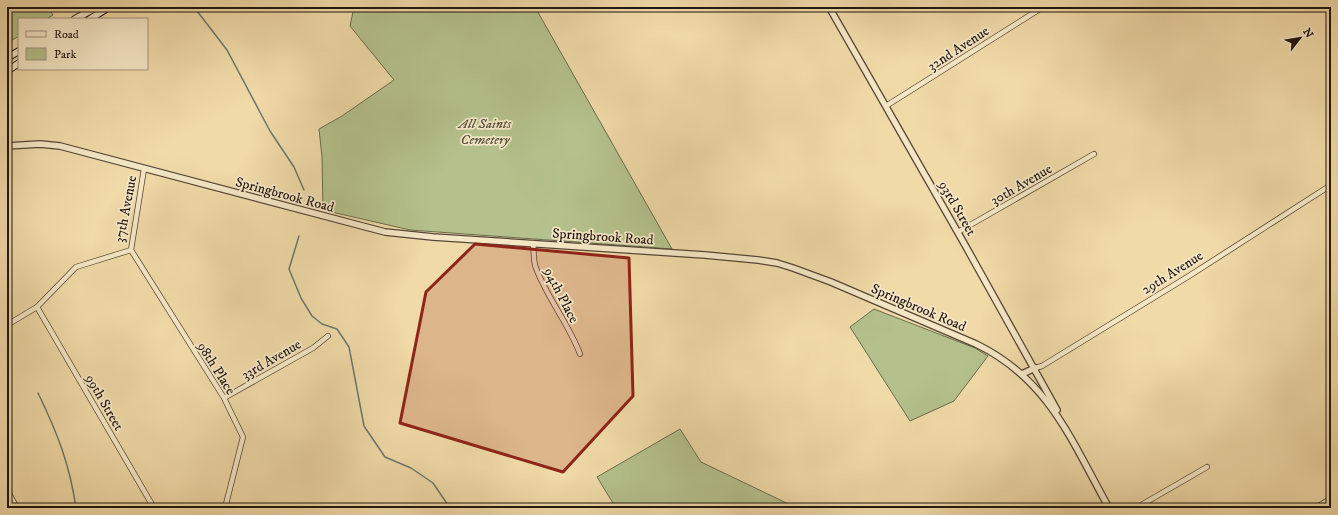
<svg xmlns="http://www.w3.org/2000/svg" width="1338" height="515" viewBox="0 0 1338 515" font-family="'IM FELL DW Pica',serif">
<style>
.green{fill:#b4c18c;stroke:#6a6b4e}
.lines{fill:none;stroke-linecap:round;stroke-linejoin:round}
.stream{stroke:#6a786e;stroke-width:1.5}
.minor-casing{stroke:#554637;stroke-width:6}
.tertiary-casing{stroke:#554637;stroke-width:8}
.secondary-casing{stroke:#211511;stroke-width:8}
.minor{stroke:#f5e7c6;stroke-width:4.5}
.tertiary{stroke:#f5e7c6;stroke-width:5.5}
.secondary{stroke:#f5e7c6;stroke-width:6}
.marked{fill:#8f2418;fill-opacity:0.2;stroke:#8f2418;stroke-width:3;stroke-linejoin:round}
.labels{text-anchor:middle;stroke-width:3.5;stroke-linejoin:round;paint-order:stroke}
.street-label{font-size:14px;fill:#211511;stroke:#f5e7c6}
.park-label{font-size:14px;font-style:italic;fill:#54513c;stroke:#f5e7c6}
</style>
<rect width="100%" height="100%" fill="#f0daa8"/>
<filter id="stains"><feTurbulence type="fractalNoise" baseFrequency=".005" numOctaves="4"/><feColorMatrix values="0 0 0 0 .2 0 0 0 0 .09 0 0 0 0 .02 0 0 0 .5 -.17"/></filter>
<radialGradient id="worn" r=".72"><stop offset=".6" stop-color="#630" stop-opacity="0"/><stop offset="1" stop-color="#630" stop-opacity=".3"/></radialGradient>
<!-- green -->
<path class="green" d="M7,7H48L53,15L46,19H19V36L7,43Z
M354,7H535L672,249L410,230L323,210L322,157L319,129L342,116L394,80L350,26Z
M874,309L975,348L988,356L954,401L910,421L850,327Z
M680,429L701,462L797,508H616L597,477Z"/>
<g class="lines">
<!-- stream -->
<path class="stream" d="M194,7L227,50L270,131L294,167L304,190
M299,236L289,269L301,298L312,316L322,324L337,329L349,347L364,426L385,457L411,468L433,483L450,508
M38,393C57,432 70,465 76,508"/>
<defs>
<path id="minor" d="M886,106L1043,7
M958,232L1094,154
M533,243C534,251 533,261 536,268C547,298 569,324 580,354
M131,250L224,398L243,437L225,508
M37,307L154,508
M7,325L37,307L76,267L131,250L144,169
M1035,368L1042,366L1189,276L1331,185
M224,398L313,348L328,336
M7,490L17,508
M1136,508L1207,467
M1316,508L1331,498"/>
<path id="tertiary" d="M829,7L965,245L1057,410
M7,146L40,144L60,146L385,232L433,237L705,255L758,260L777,263L793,268L831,282L976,344C1049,379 1072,442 1109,508
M1022,374L1035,368"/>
<path id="secondary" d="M75,19L97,7
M90,19L109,7
M7,58L19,51
M7,71L19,63"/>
</defs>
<!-- minor casing -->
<use href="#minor" class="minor-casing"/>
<!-- tertiary casing -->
<use href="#tertiary" class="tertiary-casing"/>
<!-- secondary casing -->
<use href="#secondary" class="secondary-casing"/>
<!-- minor -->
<use href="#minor" class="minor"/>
<!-- tertiary -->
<use href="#tertiary" class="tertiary"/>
<!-- secondary -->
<use href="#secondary" class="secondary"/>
</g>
<!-- marked area -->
<path class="marked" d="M475,244L629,258L633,396L563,472L400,423L426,292Z"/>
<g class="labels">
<!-- street labels -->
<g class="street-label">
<text transform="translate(958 48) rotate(-33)" y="5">32nd Avenue</text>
<text transform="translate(1021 184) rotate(-30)" y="5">30th Avenue</text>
<text transform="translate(285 194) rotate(15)" y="5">Springbrook Road</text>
<text transform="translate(958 208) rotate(60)" y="5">93rd Street</text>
<text transform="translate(125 209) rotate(-79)" y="5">37th Avenue</text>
<text transform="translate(603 236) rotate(4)" y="5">Springbrook Road</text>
<text transform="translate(1172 272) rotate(-32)" y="5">29th Avenue</text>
<text transform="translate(562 295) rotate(63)" y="5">94th Place</text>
<text transform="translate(919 307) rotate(23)" y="5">Springbrook Road</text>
<text transform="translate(271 359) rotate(-30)" y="5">33rd Avenue</text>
<text transform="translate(217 368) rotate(58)" y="5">98th Place</text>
<text transform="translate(105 402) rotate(60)" y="5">99th Street</text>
</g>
<!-- park labels -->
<g class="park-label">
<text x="485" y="128">All Saints<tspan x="485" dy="16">Cemetery</tspan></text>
</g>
</g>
<!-- margin -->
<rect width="1338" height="515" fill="none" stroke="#f0daa8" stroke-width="24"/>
<rect x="8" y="8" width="1322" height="499" fill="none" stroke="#211511" stroke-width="2"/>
<rect x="12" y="12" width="1314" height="491" fill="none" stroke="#211511"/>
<!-- legend -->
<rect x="18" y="18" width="130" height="52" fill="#f5e7c6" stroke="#a0937e"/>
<rect x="26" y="31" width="20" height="6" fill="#f5e7c6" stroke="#a0937e"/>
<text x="54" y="38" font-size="12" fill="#211511">Road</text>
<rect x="26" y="48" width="20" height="12" fill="#b4c18c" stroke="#a0937e"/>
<text x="54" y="58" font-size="12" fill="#211511">Park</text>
<!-- north arrow -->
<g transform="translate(1300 38) rotate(59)" stroke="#f5e7c6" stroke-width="3" paint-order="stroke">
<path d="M0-3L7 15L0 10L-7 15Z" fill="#211511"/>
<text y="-6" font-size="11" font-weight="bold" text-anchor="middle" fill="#211511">N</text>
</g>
<rect width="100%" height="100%" filter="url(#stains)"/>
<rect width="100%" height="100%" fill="url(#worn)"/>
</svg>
